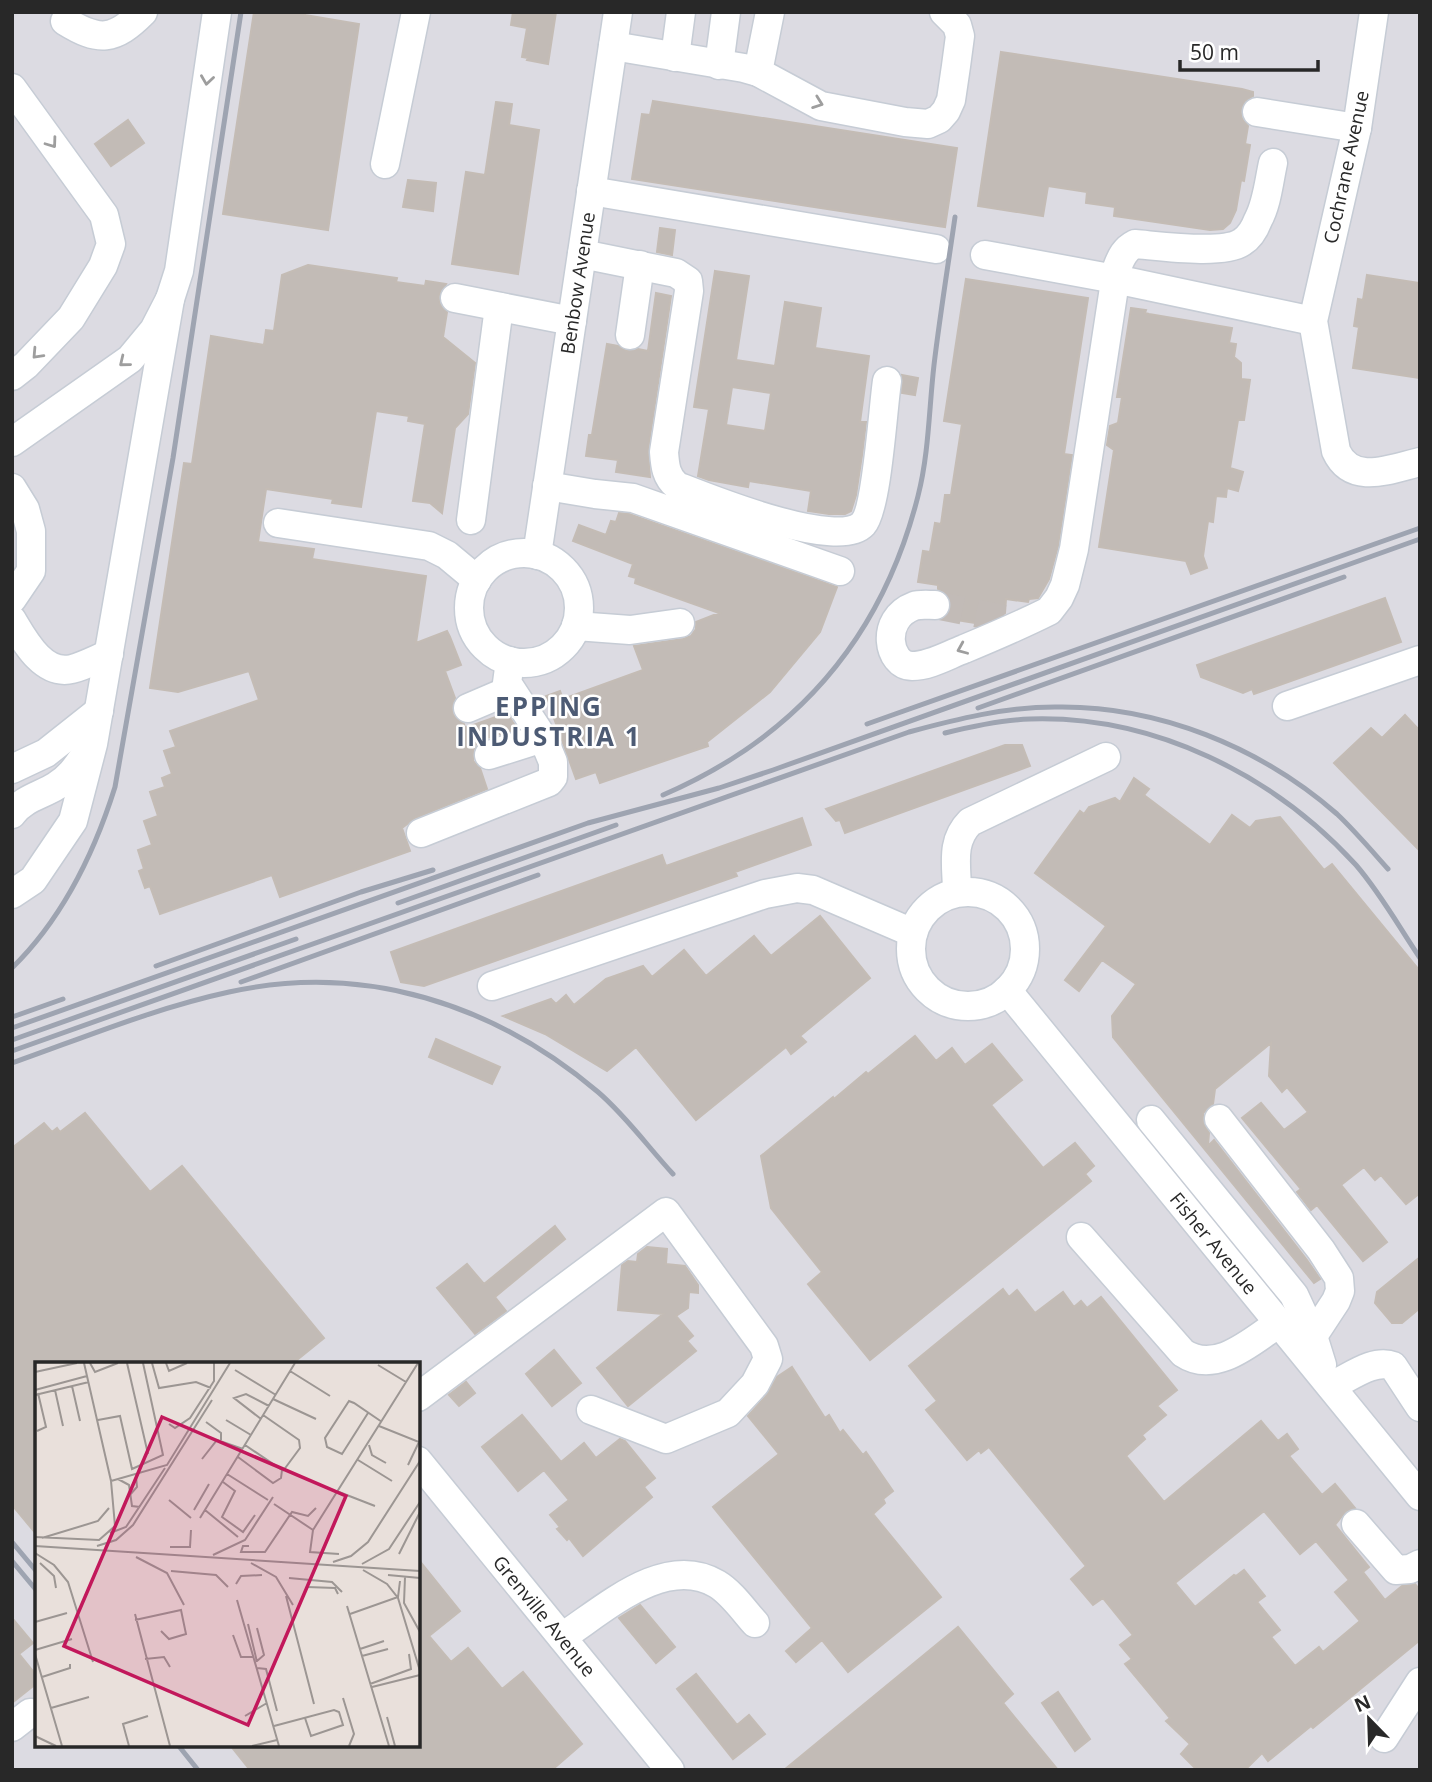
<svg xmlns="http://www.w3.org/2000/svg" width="1432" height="1782" viewBox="0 0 1432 1782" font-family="'Open Sans',sans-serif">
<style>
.industrial{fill:#dcdbe2;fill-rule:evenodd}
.building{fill:#c2bbb6;stroke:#c4bcb5;stroke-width:2;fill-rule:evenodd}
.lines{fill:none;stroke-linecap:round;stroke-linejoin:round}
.minor-tunnel{stroke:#c2bbb7;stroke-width:28;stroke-dasharray:28 14;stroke-linecap:butt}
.minor-casing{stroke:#c6ccd5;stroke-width:31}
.minor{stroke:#fff;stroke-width:28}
.rail{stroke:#9ea4b1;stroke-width:5}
.oneway{stroke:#9e9e9e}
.labels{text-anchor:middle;stroke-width:5;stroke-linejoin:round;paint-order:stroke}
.street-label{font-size:19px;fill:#282828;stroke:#fff}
.district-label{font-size:26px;font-weight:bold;letter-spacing:2px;fill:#4d5b74;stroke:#fff}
.inset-road{fill:none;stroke:#9c9693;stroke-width:2}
.view{fill:#c2185b;fill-opacity:0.15;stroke:#c2185b;stroke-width:3.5}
.inset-edge{fill:none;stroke:#282828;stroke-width:3.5}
</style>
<rect width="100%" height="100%" fill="#e9e0db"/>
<!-- industrial -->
<path class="industrial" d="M12,12H1420V1770H12ZM37,1364H418V1745H37Z"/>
<!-- building -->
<path class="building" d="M254,12H305V15L359,24L328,230L223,214Z
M513,12H556L548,64L527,60L528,58L522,57L527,28L511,25Z
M1001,52L1242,89L1253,92V96L1245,101L1241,109L1242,119L1248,126L1245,144L1250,145L1244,181L1241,180L1236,210L1230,223L1223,229L1210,230L1114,216L1115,207L1086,203L1087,192L1048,186L1043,216L978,206Z
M653,101L957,148L945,227L632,179L642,114L650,115Z
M496,102L512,104L509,125L539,130L518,274L452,264L466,172L485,175Z
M128,120L144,143L111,166L95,144Z
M408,180L436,183L433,211L403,207Z
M660,228L675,230L672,255L657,252Z
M308,265L397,278L396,282L425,286L426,281L446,284L439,295L440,304L447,312L443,337L475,363L468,414L455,428L442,513L430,503L413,501L425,424L408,421L409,416L376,411L361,507L332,503L333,499L266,489L258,542L314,549L312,559L426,576L416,643L447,631L450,637L461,665L445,671L455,698L452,707L453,715L464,724L465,728L507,713L517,729L483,739L476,744L473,751V761L480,768L487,789L415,818L402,828L410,851L280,897L272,875L160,914L150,886L145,888L139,871L144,869L138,850L152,845L144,821L158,816L150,792L165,787L162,778L172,774L164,751L176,747L170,731L259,700L249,671L178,692L150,688L184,463L192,464L211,336L264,345L266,330L274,331L282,275Z
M715,271L749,276L736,360L775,366L785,302L821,308L815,348L869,356L860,422H866L862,455L856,495L851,511L845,514H829L808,511L811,491L749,481L748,487L709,480L698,476L709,409L694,407ZM732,387L771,393L765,431L726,425Z
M1367,275L1420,283V378L1353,368L1359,327L1354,326L1358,299L1363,300Z
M966,279L1088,298L1064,454L1072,455L1058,546L1049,579L1038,598L1029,599L1028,602L1006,599L1005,613L981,624L944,618L952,606L949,596L938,589V585L918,582L923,551L930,552L935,523L941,524L945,495H951L962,424L944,421Z
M656,293L671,296L648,450L650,477L616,472L618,460L586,456L589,435H592L607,344L618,346L627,351L638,349L648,351Z
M1131,308L1146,310L1145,313L1149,314L1232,328L1229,343L1236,344L1234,357L1241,363V379L1250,380L1244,420H1238L1230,468L1243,472L1238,491L1227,488L1226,497L1216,496L1213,522L1208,521L1203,556L1207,568L1191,574L1186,561L1099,547L1114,450L1107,445L1110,426L1118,423L1122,397H1117Z
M902,375L918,378L915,395L902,393Z
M619,513L629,514L837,587L820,632L770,692L707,742L708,746L600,783L596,772L576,779L546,696L560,691L563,699L643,670L634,646L683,639L691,636L696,629V622L719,613L635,583L636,578L629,576L633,564L573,541L579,525L606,535L611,521L616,522Z
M1385,598L1401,642L1254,694L1252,689L1243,693L1201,677L1197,665Z
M1405,715L1420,731V851L1334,763L1371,728L1382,738Z
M1005,745H1022L1030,766L845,833L840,820L836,821L826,809Z
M1134,778L1149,789L1144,795L1210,845L1232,815L1250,828L1256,821L1280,817L1324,870L1332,864L1420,971V1193L1406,1204L1381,1175L1375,1180L1364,1167L1341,1185L1387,1242L1363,1261L1317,1205L1311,1210L1297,1192L1301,1189L1242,1118L1261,1103L1284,1130L1308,1112L1287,1087L1282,1092L1269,1076L1271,1043L1215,1089L1213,1104L1203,1113V1122L1209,1133L1208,1146L1214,1140L1307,1260L1320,1279L1314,1283L1113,1037L1112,1016L1136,984L1102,960L1079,991L1065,980L1106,926L1035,873L1080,811L1084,814L1089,807L1115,798L1120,802Z
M802,818L811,845L735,872L737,876L424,986L401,982L391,952L662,855L666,866Z
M820,916L870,978L800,1036L806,1042L791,1054L786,1047L696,1120L636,1047L607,1071L545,1034L503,1016L551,999L556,1004L566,995L574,1005L606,979L643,966L652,977L684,950L706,976L754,936L771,956Z
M915,1036L936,1061L952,1048L965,1065L992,1044L1022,1080L991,1105L1043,1168L1075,1143L1094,1166L1085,1174L1091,1181L870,1360L808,1284L822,1272L771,1208L761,1156L833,1097L834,1099L866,1072L868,1074Z
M436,1039L500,1067L492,1084L429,1057Z
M85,1113L150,1192L182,1166L324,1338L292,1364H37V1535L12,1505V1148L44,1123L52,1132L57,1128L60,1132Z
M555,1226L565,1239L495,1297L506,1311L475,1334L437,1288L467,1264L484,1284Z
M647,1247L667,1249L666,1264L685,1266L698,1285V1293L689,1292L688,1308L676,1316L693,1336L687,1341L696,1351L628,1406L597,1368L663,1314L618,1310L622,1265L628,1261L637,1262L638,1254Z
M1420,1257V1308L1402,1323H1392L1375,1303L1377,1292Z
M1003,1289L1009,1297L1017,1290L1035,1313L1063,1292L1074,1307L1081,1301L1087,1308L1101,1297L1177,1390L1157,1406L1166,1415L1142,1435L1145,1439L1126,1456L1164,1502L1261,1421L1278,1441L1287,1434L1298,1449L1289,1456L1322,1495L1335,1484L1355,1508L1346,1511L1335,1525L1369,1567L1363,1572L1385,1600L1402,1586L1415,1584L1420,1590V1640L1313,1728L1311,1726L1268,1761L1262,1753L1245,1770H1197L1181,1754L1190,1744L1166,1721L1170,1718L1125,1664L1132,1659L1120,1645L1133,1635L1103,1598L1093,1605L1071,1579L1086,1566L989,1447L981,1453L979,1450L967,1460L926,1410L937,1401L909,1366ZM1264,1511L1300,1554L1316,1541L1349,1580L1335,1592L1360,1621L1323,1652L1319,1647L1295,1666L1271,1637L1280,1630L1257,1602L1265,1596L1244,1570L1236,1576L1234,1575L1195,1607L1175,1583Z
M554,1350L581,1383L552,1406L526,1374Z
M792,1367L825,1418L829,1415L840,1433L843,1430L863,1455L866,1452L893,1491L883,1499L885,1503L873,1514L941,1597L848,1672L822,1640L796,1662L786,1651L812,1628L713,1507L779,1454L748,1416L767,1395L777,1377Z
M466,1382L475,1393L459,1406L449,1395Z
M522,1415L561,1462L584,1443L596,1458L620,1439L625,1441L655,1478L644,1487L652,1497L583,1556L569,1538L567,1540L557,1529L560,1527L550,1515L569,1500L544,1470L518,1491L482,1447Z
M418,1559L460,1611L429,1636L451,1662L468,1648L502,1689L523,1672L582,1744L552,1770H250L230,1745H418Z
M640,1605L675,1647L656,1663L619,1618Z
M12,1618L33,1643L19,1654L37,1676V1683L12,1703Z
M958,1627L1013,1694L1003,1703L1058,1770H784Z
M696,1674L737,1725L749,1715L765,1734L733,1759L677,1689Z
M1058,1692L1090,1739L1075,1751L1042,1703Z"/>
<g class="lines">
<!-- minor-tunnel -->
<path class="minor-tunnel" d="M935,605L1004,619"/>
<defs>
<g id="minor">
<path d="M1374,12L1357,128L1313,321L1336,451C1352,486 1390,469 1420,462"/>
<path d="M65,21C99,42 114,41 143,12"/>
<path d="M613,46L744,68L758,72L821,106L905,122L928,124L939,119L946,111L951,100L956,66L960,36L957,25L944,12"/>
<path d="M675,57L681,12"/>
<path d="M719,65L726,12"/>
<path d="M758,72L770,12"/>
<path d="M12,88L104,215L111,244L103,266L71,318L26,365L12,376"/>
<path d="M1257,112L1357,128"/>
<path d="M385,164L416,12"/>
<path d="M591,191L936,249"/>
<path d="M582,254L676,273L688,281L689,291L664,452C665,466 666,477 677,486C708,498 838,551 863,524C877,509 883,407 887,381"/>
<path d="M985,255L1115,279L1313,321"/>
<path d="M455,298L572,321"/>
<path d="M630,335L640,265"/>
<path d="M12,442L130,359L154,330L170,299L179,271L217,12"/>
<path d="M547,486L595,494L633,498L840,571"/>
<path d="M12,488L25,509L31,531V571L12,599"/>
<path d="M471,520L499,307"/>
<path d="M278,523L429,546L447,555L477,580"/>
<circle cx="524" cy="608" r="55"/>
<path id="s1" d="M537,555L618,12"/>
<path d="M935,605C928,605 920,604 914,606C879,619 888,666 912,666C930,666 948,655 964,649C993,637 1021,625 1049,611L1059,598L1065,585L1074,549L1117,268C1121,257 1125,249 1135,244C1160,246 1223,255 1242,242C1250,237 1255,228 1258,220C1267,204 1269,181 1273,163"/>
<path d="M12,620C24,640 43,676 72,669C84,666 97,659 109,654"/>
<path d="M576,626L630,630L680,623"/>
<path d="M1287,706L1420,660"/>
<path d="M468,708L510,690"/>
<path d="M489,755L543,738"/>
<path d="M12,769L46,753L99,711"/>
<path d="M12,814C22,799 42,795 56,786C70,778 78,765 87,752"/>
<path d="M421,833L549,782L553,777V762L543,738L507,683L510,661"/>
<circle cx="968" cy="949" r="57"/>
<path d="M957,892C957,866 950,842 970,822L1106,757"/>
<path d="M12,894L33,880L73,821L93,744L170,299"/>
<path d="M492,986L765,894L797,888L813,890L913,933"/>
<path id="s2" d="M1007,990L1420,1496"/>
<path d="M1219,1119L1321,1250L1339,1278L1340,1291L1336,1301L1313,1336"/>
<path d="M1151,1120L1294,1295L1313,1336L1322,1365"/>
<path d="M1081,1237L1183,1353C1216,1375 1252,1341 1279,1323"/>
<path d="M1331,1386C1349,1378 1374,1358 1393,1366L1420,1407"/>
<path d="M418,1397L666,1212L764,1346L768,1359L755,1384L728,1413L666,1439L591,1410"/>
<path id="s3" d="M418,1461L670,1770"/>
<path d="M1356,1524L1396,1570L1410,1569L1420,1564"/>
<path d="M562,1637C605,1609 665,1553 717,1584C732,1593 744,1611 755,1623"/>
<path d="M12,1727L30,1713"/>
<path d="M1384,1738L1420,1682"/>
</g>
</defs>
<!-- minor casing -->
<use href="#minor" class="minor-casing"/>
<!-- minor -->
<use href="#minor" class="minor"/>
<!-- rail -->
<path class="rail" d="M978,708L1344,577
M867,724L1420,528
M945,733C973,726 1001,720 1030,719C1154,715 1274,775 1356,865C1381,894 1399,927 1420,958
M663,795C797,737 882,638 918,496C929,453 929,408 934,365C940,315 948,266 955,217
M398,903L616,825
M156,966L361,892L433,870
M12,968C63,918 94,854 115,787L173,458L241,12
M241,982L538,875
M12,1017L63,999
M12,1028L588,823L719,788L773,770L1420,539
M12,1040L296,939
M12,1051L909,732C957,719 1005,707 1055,707C1158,705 1260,747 1337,814C1355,831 1371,850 1388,869
M12,1063C83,1038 155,1008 229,992C364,962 494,1004 598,1092C626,1116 648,1147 673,1174
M12,1542L37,1572
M12,1561L37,1591
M178,1745L198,1770"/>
</g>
<!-- one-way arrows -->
<defs><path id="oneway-chevron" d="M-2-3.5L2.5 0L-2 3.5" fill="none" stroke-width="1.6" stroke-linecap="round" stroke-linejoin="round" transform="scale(1.75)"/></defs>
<g class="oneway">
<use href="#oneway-chevron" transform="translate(207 80) rotate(98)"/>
<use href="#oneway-chevron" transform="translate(818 103) rotate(20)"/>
<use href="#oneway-chevron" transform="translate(52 143) rotate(54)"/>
<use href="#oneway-chevron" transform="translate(37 354) rotate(133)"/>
<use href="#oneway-chevron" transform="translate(124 362) rotate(141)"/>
<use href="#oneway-chevron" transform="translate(962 649) rotate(157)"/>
</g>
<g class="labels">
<!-- street labels -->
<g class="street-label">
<text transform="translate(1346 167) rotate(-78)" y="7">Cochrane Avenue</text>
<text dy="7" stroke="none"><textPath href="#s1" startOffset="275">Benbow Avenue</textPath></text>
<text dy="7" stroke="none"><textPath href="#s2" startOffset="327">Fisher Avenue</textPath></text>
<text dy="7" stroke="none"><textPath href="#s3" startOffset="200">Grenville Avenue</textPath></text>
</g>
<!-- district labels -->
<g class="district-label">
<text x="549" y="716">EPPING<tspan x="549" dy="30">INDUSTRIA 1</tspan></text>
</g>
</g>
<!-- overview -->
<g transform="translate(35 1362)">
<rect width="385" height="385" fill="#e9e0db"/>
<path class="inset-road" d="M55,1L60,10L83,1M92,1L113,92M117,1L124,26L161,20L176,26M131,1L134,9L152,1M343,3L371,20M200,8L241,33M255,9L295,34M0,10L42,1M37,24L45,59M0,28L52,14M20,28L28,64M0,33L54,20M238,37L281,57M333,51L307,92L292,85L290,76L314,39L319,41L347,60M228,53L264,78L265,86L248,109M226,57L199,36L211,32L234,44M63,58L85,54L97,107L128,93L108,1M191,58L216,73M171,60L186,71V78M134,62L140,66L155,56L179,19V1M344,64L384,80L373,103M2,69L11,65L3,31M334,83L337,93L351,101M203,95L238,121L246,116L247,108L210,83M167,97L182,78L208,87M323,98L357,119M192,112L233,138M83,117L94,123L97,144L105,145M76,119L132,103L195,1M188,120L200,129L187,155L208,170L220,153M304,130L340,144M94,134L102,125L101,114M134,138L156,156M239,142L278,168M159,148L174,122M170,148L203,175M165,156L260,1M75,171L91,165L130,106M0,175L64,178L80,164L76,119L49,1M7,176L63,159L74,146M0,184L385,209M62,184L81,178L98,163L177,38M214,184H208L206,190H230L257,150L273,154L281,146M135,185H155L156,168M0,191L19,203L33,220L58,300M304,192L275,190L278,168L383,1M364,192L385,150M178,193L210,178L238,135M101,195L132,211L149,243M298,200L316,194L333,180L385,99M5,201L19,214L21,226M216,201L241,215L258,243M327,202L354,187L385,140M328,208L352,222L363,236L385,309M136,209L181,213L193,225M353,213L385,216M370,215L369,241L385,270M254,216L297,220L307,230M201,222L206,214L227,213M272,225L300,226L303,232M251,234L279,342M202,238L244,384M312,244L354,384M100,252L135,384M315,252L363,235L365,219M100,258L146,248L151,272L134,277L126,269M0,260L32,251M213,262L222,300M222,266L229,293L222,299M198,273L206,295H219M325,287L349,279M0,288L37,277M0,292L27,384M327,294L353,287M110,297L129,295L135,305M222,306L231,307L242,349M7,315L35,306V302M335,322L376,307L374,292M337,325L385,313M308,336L319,372L314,384M16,346L54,335M210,354L232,341M352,355L360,384M239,364L299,348L304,350L308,363L276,374L270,356M0,374L21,384M94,384L88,362L113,354M217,384L242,378"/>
<path class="view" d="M127,55L311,134L213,363L29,284Z"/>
<rect width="385" height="385" class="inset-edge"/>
</g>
<!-- border -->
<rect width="1432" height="1782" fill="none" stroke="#282828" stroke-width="28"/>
<!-- north arrow -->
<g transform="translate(1369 1719) rotate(337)" stroke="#ffffff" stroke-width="5" paint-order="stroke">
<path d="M0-5L12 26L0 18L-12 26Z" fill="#282828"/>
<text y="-10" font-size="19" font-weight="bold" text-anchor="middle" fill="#282828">N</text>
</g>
<!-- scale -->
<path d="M1180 60v10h138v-10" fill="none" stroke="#282828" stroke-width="3.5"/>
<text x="1190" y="60" font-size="21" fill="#282828" stroke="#ffffff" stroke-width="5" paint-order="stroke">50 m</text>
</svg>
